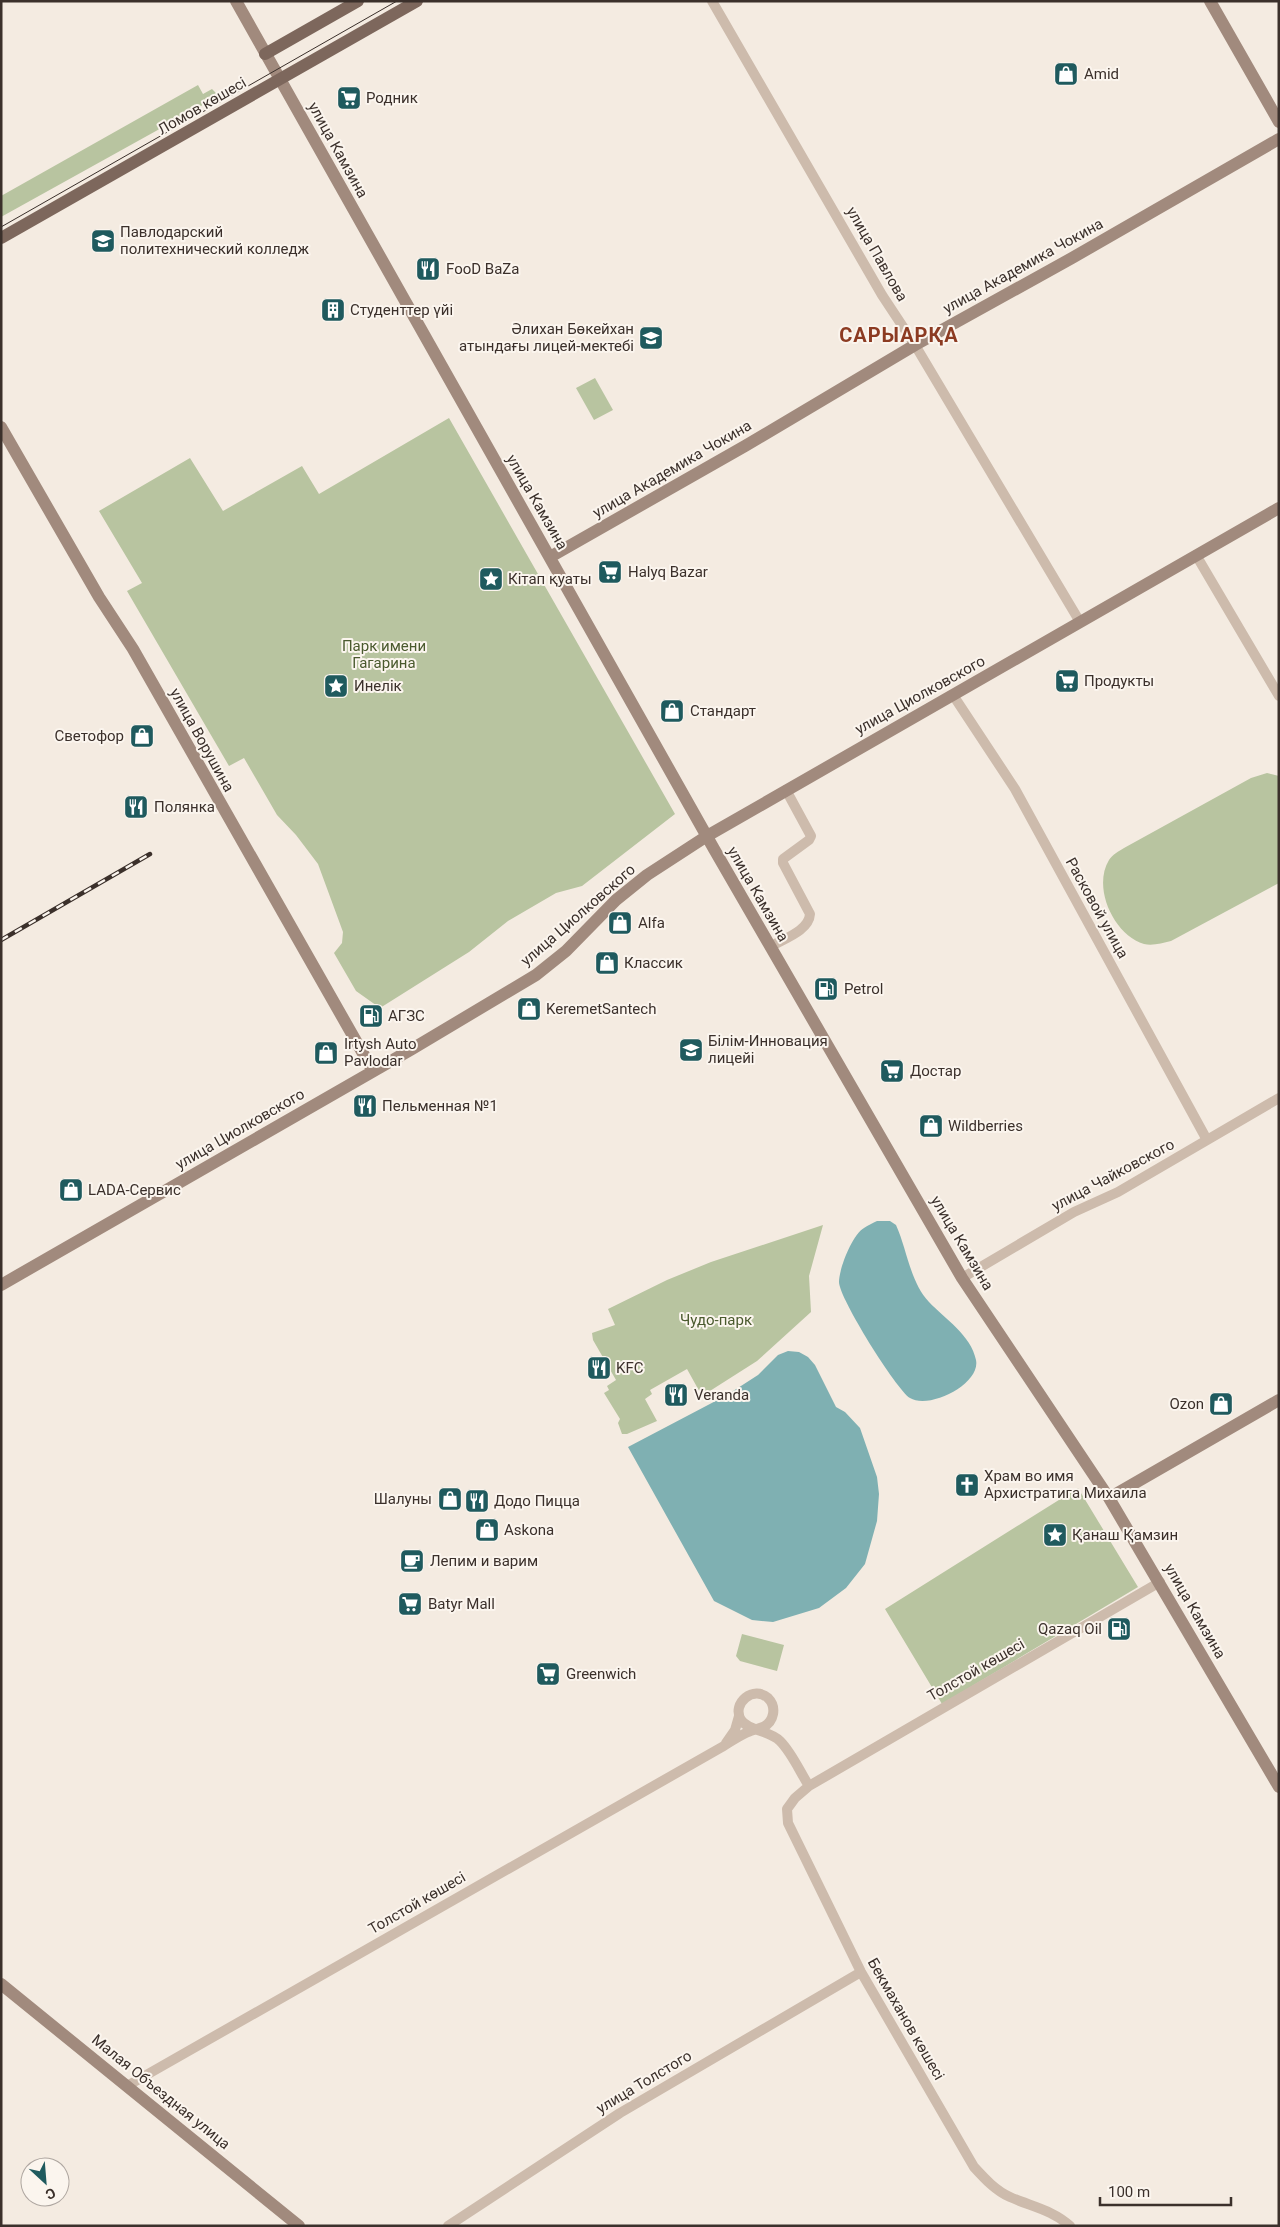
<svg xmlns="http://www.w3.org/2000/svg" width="1280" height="2227" viewBox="0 0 1280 2227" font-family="Roboto,sans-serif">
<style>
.green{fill:#b8c4a0}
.water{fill:#7fb0b2}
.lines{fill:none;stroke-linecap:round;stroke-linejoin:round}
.street{stroke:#cdbbac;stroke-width:10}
.secondary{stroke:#a18a7d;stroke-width:12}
.primary{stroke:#7d675c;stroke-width:12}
.tram{stroke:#3b302b;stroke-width:1}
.rail-casing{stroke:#3b302b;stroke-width:4.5}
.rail{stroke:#fbf5ee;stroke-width:2.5;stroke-dasharray:8;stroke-linecap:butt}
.labels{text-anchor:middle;stroke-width:4;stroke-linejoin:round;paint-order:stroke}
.poi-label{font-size:15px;fill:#3b302b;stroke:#fbf5ee;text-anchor:start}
.street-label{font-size:15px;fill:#3b302b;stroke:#fbf5ee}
.park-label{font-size:15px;fill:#4a5a2e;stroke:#fbf5ee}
.district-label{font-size:20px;font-weight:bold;letter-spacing:1px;fill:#8c3b22;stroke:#fbf5ee}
</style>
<rect width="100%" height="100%" fill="#f4ebe1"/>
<!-- green -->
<path class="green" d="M198,85L203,94L212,89L219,96L1,217V196Z
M595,378L613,410L594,420L576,388Z
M449,418L675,814L582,886L556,893L508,921L469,952L380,1008L356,991L334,953L342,943L343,932L318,864L296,835L277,815L244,758L229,766L127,591L142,583L99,511L190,458L223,511L302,466L319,494Z
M1267,773L1279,776V883L1171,941C1162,943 1153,946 1144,944C1114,935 1092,888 1109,860C1112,855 1119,851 1124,848L1251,778Z
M823,1225L809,1276L811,1312L757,1361L702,1396L687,1369L650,1390L652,1394L645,1399L657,1421L627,1434H622L618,1423L620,1419L604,1393L609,1390L607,1386L616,1380L593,1340L592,1333L615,1325L608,1309L667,1280L711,1262Z
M1078,1488L1138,1587L942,1704L885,1609Z
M742,1634L784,1645L777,1671L740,1661L736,1656Z"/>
<!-- water -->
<path class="water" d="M877,1221H890L896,1225C907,1249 910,1282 929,1302C945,1319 971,1335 976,1360C981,1384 929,1410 910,1398C896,1389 839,1298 839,1282C839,1269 852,1235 864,1228C868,1225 873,1223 877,1221Z
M788,1351L799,1352L808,1357L815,1365L836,1407L845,1412L860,1428L877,1477L879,1494L877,1521L865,1564L846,1588L819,1608L773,1622L752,1620L714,1601L628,1447L727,1395L758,1375L778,1355Z"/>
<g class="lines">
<!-- street -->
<path class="street" d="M712,1L882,295L915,345L1080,622
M1196,555L1279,696
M953,695L1015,789L1207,1140
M770,947C783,939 809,931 810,914L783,863V859L809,840L811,836L786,790
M962,1278L1074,1212L1118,1192L1279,1098
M726,1743L735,1730L739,1716
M127,2086L722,1747C730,1742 739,1736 748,1732C753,1730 758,1729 763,1727C774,1722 777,1707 768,1698C754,1685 731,1703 741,1720C748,1731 769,1730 780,1741C792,1753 800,1772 809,1786
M448,2226L620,2113L861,1972
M1070,2226C1053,2210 1030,2206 1010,2197C996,2191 985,2179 974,2167L861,1972L788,1823L787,1809L795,1798L809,1786L1160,1582"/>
<!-- secondary -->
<path class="secondary" d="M236,1L714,849L962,1278L1109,1498L1279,1787
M1210,1L1279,122
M1,427L99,597L133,649L373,1071
M550,557L745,446L915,345L1072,258L1279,139
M1,1285L412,1049L536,975L566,951L616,900L647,875L707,836L1279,508
M1109,1498L1279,1400
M1,1984L299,2226"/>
<!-- primary -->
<path class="primary" d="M265,54L358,1
M1,238L417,1"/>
<!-- tram -->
<path class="tram" d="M1,227L397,1"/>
<defs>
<path id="rail" d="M1,940L150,854"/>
</defs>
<!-- rail casing -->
<use href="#rail" class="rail-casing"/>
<!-- rail -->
<use href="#rail" class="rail"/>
</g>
<!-- icons -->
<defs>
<symbol id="shop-square" viewBox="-11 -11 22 22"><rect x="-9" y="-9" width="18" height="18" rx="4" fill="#1f5a5e" stroke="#fbf5ee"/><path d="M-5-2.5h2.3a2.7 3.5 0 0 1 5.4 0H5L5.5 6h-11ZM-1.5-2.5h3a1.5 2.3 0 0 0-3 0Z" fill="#fff"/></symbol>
<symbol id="supermarket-square" viewBox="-11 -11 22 22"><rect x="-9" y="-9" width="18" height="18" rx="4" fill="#1f5a5e" stroke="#fbf5ee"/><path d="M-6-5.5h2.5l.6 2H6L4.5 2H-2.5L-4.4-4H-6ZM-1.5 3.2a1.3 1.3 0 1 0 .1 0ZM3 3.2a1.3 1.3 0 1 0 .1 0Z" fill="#fff"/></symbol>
<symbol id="university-square" viewBox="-11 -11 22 22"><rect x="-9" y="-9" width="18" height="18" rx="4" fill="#1f5a5e" stroke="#fbf5ee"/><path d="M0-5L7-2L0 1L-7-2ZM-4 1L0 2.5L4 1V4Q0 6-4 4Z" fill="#fff"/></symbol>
<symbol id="restaurant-square" viewBox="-11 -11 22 22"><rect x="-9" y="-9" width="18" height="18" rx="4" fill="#1f5a5e" stroke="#fbf5ee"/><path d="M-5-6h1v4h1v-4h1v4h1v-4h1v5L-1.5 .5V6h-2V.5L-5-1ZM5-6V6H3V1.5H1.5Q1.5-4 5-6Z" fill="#fff"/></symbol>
<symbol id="building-square" viewBox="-11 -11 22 22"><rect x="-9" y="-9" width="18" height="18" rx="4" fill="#1f5a5e" stroke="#fbf5ee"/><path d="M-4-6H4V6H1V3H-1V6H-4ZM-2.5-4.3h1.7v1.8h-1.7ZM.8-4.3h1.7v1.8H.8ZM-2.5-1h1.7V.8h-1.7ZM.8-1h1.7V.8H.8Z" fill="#fff"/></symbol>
<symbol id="school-square" viewBox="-11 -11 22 22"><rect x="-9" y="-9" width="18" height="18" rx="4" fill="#1f5a5e" stroke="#fbf5ee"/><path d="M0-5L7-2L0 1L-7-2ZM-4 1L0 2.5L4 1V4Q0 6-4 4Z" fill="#fff"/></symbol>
<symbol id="sight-square" viewBox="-11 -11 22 22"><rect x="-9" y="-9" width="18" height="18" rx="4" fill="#1f5a5e" stroke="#fbf5ee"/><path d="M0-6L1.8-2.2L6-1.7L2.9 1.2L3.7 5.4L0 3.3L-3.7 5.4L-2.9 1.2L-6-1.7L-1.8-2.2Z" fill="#fff"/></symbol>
<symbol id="fuel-square" viewBox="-11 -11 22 22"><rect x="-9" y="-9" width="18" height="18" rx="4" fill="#1f5a5e" stroke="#fbf5ee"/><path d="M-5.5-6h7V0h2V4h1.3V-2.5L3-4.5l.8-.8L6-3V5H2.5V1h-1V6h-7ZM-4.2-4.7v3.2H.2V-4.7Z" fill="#fff"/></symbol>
<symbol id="church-square" viewBox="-11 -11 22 22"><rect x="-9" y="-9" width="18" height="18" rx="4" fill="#1f5a5e" stroke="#fbf5ee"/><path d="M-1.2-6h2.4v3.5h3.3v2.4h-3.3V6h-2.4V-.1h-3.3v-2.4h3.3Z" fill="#fff"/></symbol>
<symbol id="cafe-square" viewBox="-11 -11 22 22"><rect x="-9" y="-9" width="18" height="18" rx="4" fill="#1f5a5e" stroke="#fbf5ee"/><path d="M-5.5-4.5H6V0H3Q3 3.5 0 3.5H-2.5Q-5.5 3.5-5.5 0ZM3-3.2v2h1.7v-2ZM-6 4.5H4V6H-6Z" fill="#fff"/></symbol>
</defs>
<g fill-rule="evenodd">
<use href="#shop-square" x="1052" y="60" width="28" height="28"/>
<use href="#supermarket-square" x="335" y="84" width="28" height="28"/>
<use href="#university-square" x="89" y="227" width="28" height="28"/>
<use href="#restaurant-square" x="414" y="255" width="28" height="28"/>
<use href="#building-square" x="319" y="296" width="28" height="28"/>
<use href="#school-square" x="637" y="324" width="28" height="28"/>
<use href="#supermarket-square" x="596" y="558" width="28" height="28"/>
<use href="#sight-square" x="477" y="565" width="28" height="28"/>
<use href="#supermarket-square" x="1053" y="667" width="28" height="28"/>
<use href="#sight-square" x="322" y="672" width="28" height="28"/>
<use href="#shop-square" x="658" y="697" width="28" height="28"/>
<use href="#shop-square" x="128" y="722" width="28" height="28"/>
<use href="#restaurant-square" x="122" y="793" width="28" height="28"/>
<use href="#shop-square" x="606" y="909" width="28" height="28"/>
<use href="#shop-square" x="593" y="949" width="28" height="28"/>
<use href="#fuel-square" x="812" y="975" width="28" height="28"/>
<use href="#shop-square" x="515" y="995" width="28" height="28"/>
<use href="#fuel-square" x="357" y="1002" width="28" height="28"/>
<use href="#school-square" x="677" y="1036" width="28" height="28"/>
<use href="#shop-square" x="312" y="1039" width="28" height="28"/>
<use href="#supermarket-square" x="878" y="1057" width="28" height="28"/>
<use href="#restaurant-square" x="351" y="1092" width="28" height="28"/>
<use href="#shop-square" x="917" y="1112" width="28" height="28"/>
<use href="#shop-square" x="57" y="1176" width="28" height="28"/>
<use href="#restaurant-square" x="585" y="1354" width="28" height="28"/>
<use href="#restaurant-square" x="662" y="1381" width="28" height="28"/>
<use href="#shop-square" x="1207" y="1390" width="28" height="28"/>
<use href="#church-square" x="953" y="1471" width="28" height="28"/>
<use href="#shop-square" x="436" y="1485" width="28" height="28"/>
<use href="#restaurant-square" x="463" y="1487" width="28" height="28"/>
<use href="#shop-square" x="473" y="1516" width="28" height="28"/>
<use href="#sight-square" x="1041" y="1521" width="28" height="28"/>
<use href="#cafe-square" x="398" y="1547" width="28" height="28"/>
<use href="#supermarket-square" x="396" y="1590" width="28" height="28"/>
<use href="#fuel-square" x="1105" y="1615" width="28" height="28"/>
<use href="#supermarket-square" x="534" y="1660" width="28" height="28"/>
</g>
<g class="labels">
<!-- poi labels -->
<g class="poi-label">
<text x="1084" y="79">Amid</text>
<text x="366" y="103">Родник</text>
<text x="120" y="237">Павлодарский<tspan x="120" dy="17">политехнический колледж</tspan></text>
<text x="446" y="274">FooD BaZa</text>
<text x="350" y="315">Студенттер үйі</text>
<text x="634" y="334" text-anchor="end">Әлихан Бөкейхан<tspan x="634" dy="17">атындағы лицей-мектебі</tspan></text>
<text x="628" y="577">Halyq Bazar</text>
<text x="508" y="584">Кітап қуаты</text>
<text x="1084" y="686">Продукты</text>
<text x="354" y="691">Инелік</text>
<text x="690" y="716">Стандарт</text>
<text x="124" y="741" text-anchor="end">Светофор</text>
<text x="154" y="812">Полянка</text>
<text x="638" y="928">Alfa</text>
<text x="624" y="968">Классик</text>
<text x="844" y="994">Petrol</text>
<text x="546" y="1014">KeremetSantech</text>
<text x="388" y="1021">АГЗС</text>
<text x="708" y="1046">Білім-Инновация<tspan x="708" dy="17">лицейі</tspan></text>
<text x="344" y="1049">Irtysh Auto<tspan x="344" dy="17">Pavlodar</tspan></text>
<text x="910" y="1076">Достар</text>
<text x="382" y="1111">Пельменная №1</text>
<text x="948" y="1131">Wildberries</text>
<text x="88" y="1195">LADA-Сервис</text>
<text x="616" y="1373">KFC</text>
<text x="694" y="1400">Veranda</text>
<text x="1204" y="1409" text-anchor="end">Ozon</text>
<text x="984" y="1481">Храм во имя<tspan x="984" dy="17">Архистратига Михаила</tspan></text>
<text x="432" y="1504" text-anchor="end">Шалуны</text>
<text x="494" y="1506">Додо Пицца</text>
<text x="504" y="1535">Askona</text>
<text x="1072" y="1540">Қанаш Қамзин</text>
<text x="430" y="1566">Лепим и варим</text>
<text x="428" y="1609">Batyr Mall</text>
<text x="1102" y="1634" text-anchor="end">Qazaq Oil</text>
<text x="566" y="1679">Greenwich</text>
</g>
<!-- street labels -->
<g class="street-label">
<text transform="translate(202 106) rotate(-30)" y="5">Ломов көшесі</text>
<text transform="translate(338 150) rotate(61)" y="5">улица Камзина</text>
<text transform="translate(877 254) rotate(60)" y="5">улица Павлова</text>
<text transform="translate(1023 266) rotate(-29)" y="5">улица Академика Чокина</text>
<text transform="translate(672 469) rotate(-30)" y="5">улица Академика Чокина</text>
<text transform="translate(537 502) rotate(60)" y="5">улица Камзина</text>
<text transform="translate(920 695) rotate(-29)" y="5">улица Циолковского</text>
<text transform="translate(202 740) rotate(61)" y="5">улица Ворушина</text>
<text transform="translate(758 894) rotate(60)" y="5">улица Камзина</text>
<text transform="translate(1097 908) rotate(61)" y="5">Расковой улица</text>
<text transform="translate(578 915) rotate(-41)" y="5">улица Циолковского</text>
<text transform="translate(240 1129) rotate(-30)" y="5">улица Циолковского</text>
<text transform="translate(1113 1175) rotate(-28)" y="5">улица Чайковского</text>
<text transform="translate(962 1243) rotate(59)" y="5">улица Камзина</text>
<text transform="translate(1195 1611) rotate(60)" y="5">улица Камзина</text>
<text transform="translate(976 1670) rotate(-30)" y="5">Толстой көшесі</text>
<text transform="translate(417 1903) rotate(-30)" y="5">Толстой көшесі</text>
<text transform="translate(906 2019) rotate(60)" y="5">Бекмаханов көшесі</text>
<text transform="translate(644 2082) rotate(-31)" y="5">улица Толстого</text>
<text transform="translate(161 2092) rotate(39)" y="5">Малая Объездная улица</text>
</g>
<!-- park labels -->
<g class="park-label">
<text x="384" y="651">Парк имени<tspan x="384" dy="17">Гагарина</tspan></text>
<text x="716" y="1325">Чудо-парк</text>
</g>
<!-- district labels -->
<g class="district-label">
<text x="899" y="342">САРЫАРҚА</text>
</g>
</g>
<!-- border -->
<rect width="1280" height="2227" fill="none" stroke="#3b302b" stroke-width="5"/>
<!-- north arrow -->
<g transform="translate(45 2182) rotate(154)"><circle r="24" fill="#fbf5ee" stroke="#aea6a0"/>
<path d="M0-4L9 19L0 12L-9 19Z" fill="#1f5a5e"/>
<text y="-8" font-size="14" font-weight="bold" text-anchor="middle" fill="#3b302b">С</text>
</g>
<!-- scale -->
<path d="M1100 2197v8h131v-8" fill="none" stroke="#3b302b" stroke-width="2.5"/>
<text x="1108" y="2197" font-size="15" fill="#3b302b" stroke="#fbf5ee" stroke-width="4" paint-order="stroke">100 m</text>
</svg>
